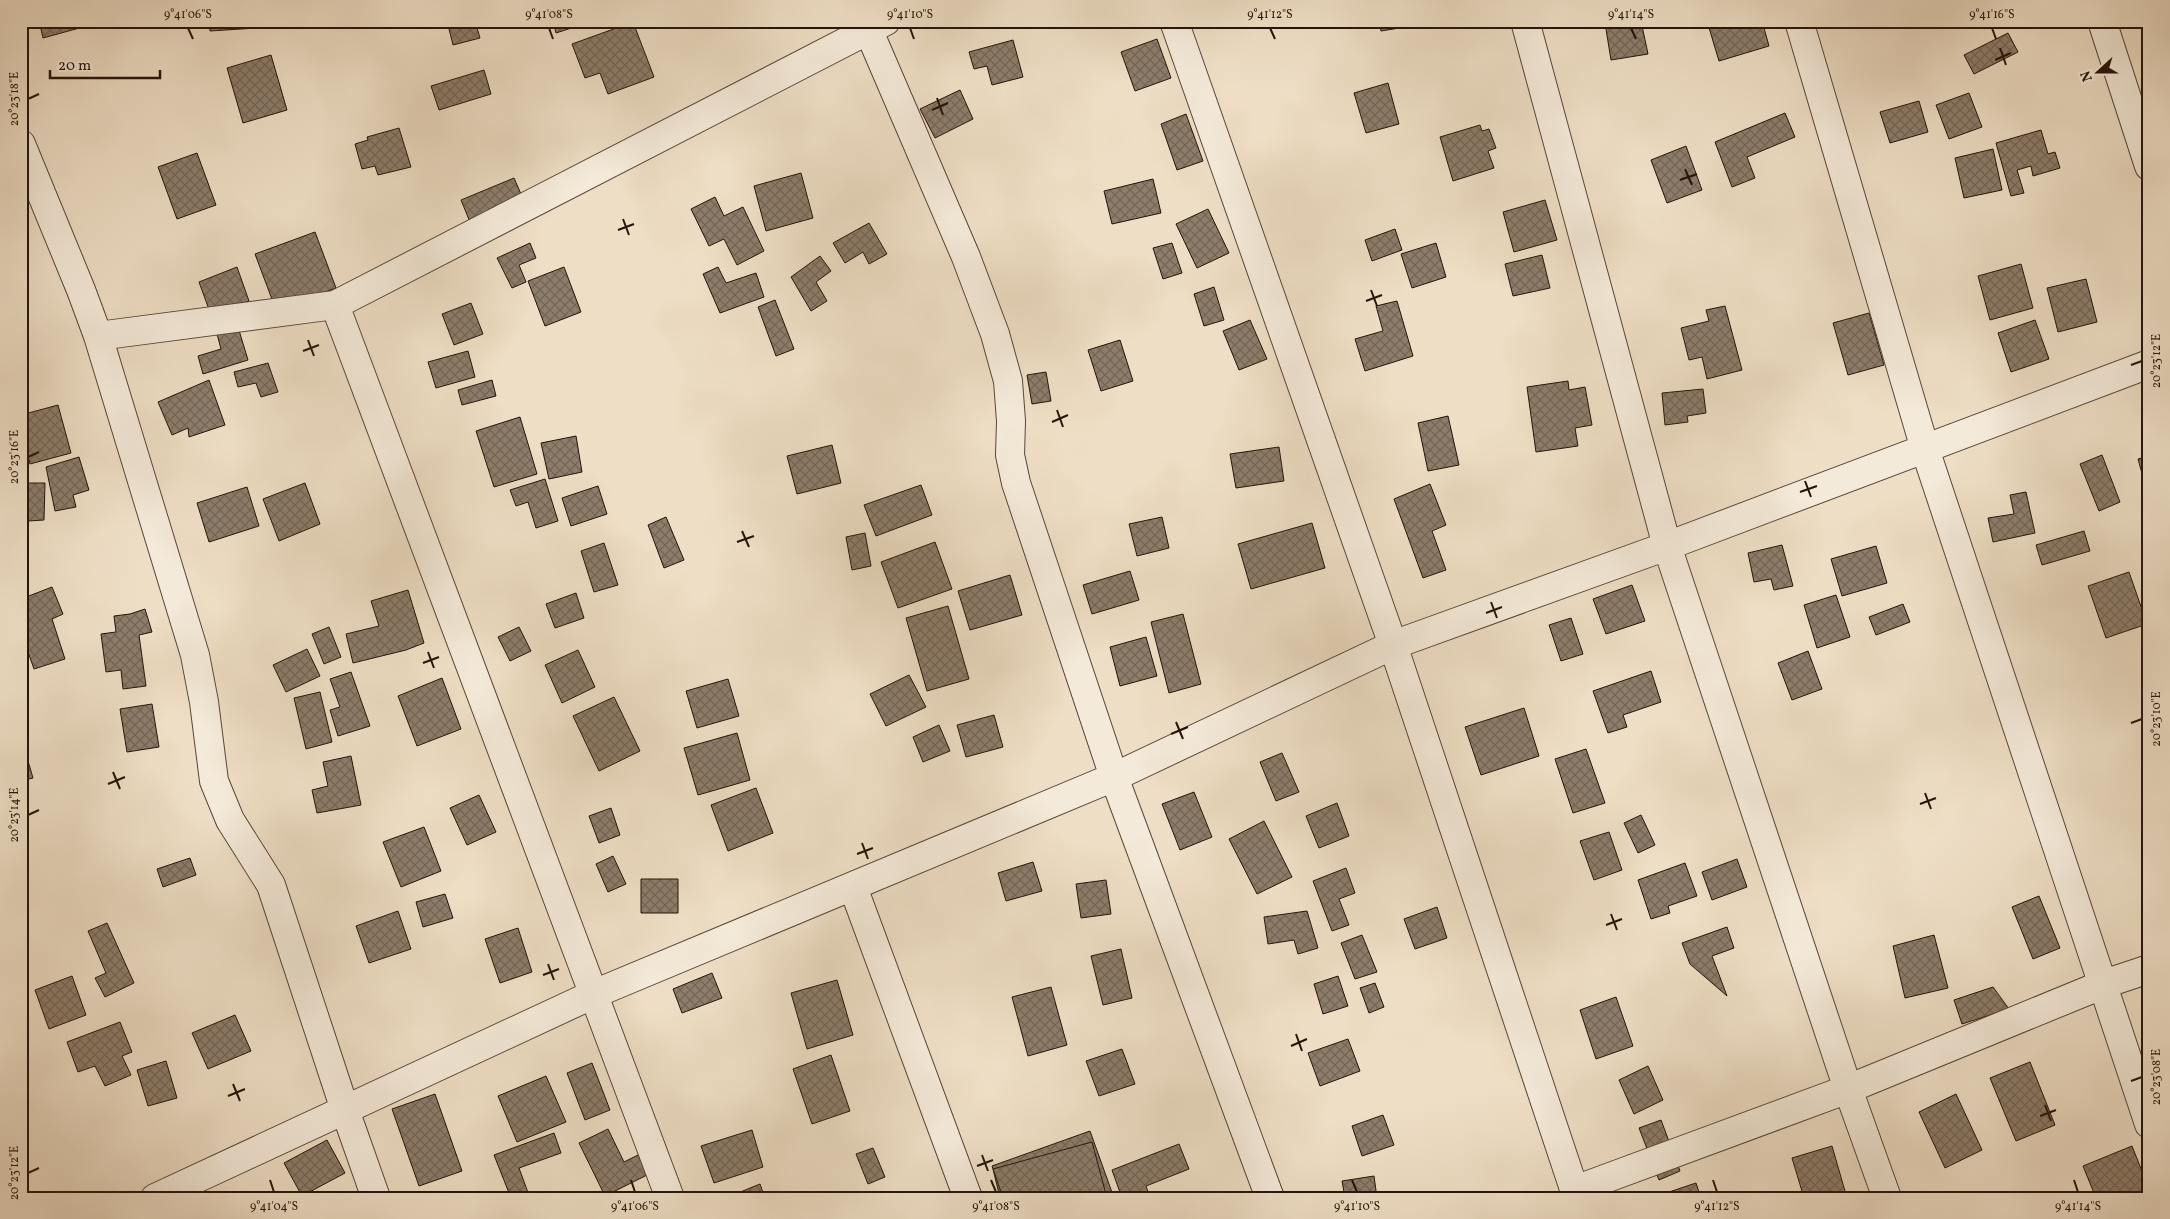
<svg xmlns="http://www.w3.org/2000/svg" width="2170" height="1219" viewBox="0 0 2170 1219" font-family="Vollkorn,serif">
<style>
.building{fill:url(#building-cross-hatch);stroke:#241409}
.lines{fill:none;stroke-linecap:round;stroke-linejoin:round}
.street-casing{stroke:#564638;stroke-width:30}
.street{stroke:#f4ead9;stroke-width:28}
.ticks{fill:none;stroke:#241409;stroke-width:2}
.neatline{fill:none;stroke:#241409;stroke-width:2}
.ticks-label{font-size:12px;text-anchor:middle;fill:#241409}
</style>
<defs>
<pattern id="building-cross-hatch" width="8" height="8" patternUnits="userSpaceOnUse" patternTransform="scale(1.25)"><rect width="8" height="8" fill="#8d7d6b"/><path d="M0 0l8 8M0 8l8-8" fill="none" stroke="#736556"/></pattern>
</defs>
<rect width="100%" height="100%" fill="#eedec5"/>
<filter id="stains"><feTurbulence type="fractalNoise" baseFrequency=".004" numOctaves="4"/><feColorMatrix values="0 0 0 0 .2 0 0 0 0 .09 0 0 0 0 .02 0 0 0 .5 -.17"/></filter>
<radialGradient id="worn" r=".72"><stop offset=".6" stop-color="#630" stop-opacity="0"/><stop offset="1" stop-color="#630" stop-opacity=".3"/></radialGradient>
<!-- building -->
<path class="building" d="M39,21H105L43,38Z
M209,21H256L257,28L210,31Z
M447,21H475L480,38L453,45Z
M553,21H593L556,33Z
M1379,21H1436L1437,22L1381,31Z
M1616,21H1641L1648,54L1611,60L1605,23Z
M1707,21H1762L1769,46L1719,61Z
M633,22L654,77L608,94L600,73L585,78L572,44Z
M2008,33L2018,52L1974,74L1964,55Z
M1157,39L1171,78L1135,91L1121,52Z
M1013,40L1023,77L992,85L987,66L974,69L969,52Z
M271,55L287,110L243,123L227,68Z
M484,70L491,94L439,110L431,86Z
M1388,83L1399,124L1366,133L1354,93Z
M960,90L973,119L935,138L920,109Z
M1969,93L1982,127L1949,139L1936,105Z
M1919,101L1928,132L1890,143L1880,112Z
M1785,113L1795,137L1747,157L1755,178L1732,187L1715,142Z
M1186,114L1203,161L1177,170L1161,124Z
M1480,125L1482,131L1489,129L1496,148L1488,151L1494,168L1453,181L1440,137Z
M399,128L411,167L378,175L375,166L362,169L355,144L368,140L367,137Z
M2041,130L2048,154L2055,152L2060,168L2033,176L2031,166L2017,170L2024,193L2011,196L1996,143Z
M1686,146L1702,190L1667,203L1651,160Z
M1993,149L2002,190L1964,198L1955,158Z
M197,153L216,205L177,219L158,167Z
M801,173L813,218L766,231L754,186Z
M514,178L524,201L470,222L461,200Z
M1153,179L1161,213L1112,224L1104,191Z
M715,197L724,216L743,207L764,251L737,265L724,239L709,246L691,209Z
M1545,200L1557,240L1514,252L1503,212Z
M1208,209L1229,253L1197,268L1176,224Z
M869,223L887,254L869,264L863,252L845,263L833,243Z
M1395,229L1402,250L1372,261L1365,240Z
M315,232L336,288L276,310L255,254Z
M530,243L536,258L519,265L526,282L512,288L497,258Z
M1172,243L1182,273L1163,279L1153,248Z
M1436,243L1446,277L1412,288L1401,254Z
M1542,255L1550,288L1513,296L1505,264Z
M820,256L831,271L816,282L827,301L811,311L791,277Z
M2021,264L2033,308L1990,320L1978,276Z
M237,267L249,301L211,315L199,282Z
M564,267L581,312L545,326L528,281Z
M718,267L726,283L756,273L764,297L720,313L703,274Z
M2086,279L2097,322L2058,332L2047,288Z
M1214,287L1224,320L1204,326L1194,294Z
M775,300L794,349L776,356L758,307Z
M1397,301L1413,356L1365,371L1355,339L1383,331L1376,306Z
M471,303L483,334L454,345L442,314Z
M1725,306L1742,370L1707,379L1702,357L1689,360L1681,328L1709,321L1706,310Z
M1869,313L1884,365L1848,375L1833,323Z
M1250,320L1267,359L1239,370L1223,331Z
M2035,320L2049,359L2011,372L1998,333Z
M238,327L248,360L203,374L198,356L221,349L217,334Z
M1120,340L1133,381L1101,391L1088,350Z
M468,351L475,377L436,388L428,362Z
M268,363L278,392L261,397L256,383L238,387L234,372Z
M1046,372L1051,401L1032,404L1027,375Z
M209,380L225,425L189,437L188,428L172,435L158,402Z
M492,380L496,396L462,405L458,390Z
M1568,381L1569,390L1585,387L1592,425L1575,428L1578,446L1536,452L1527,387Z
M1703,389L1706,413L1687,416L1688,422L1665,425L1662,393Z
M58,405L71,453L30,464L21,431V415Z
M1448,416L1459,465L1428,471L1418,423Z
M520,417L537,474L494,487L476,431Z
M576,436L582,472L549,479L541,443Z
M832,445L841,483L797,494L787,456Z
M1279,447L1284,481L1236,488L1230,454Z
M2102,455L2120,502L2099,511L2080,464Z
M2149,456V499L2138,459Z
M79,457L89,490L73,495L76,507L55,511L46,467Z
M545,479L558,521L536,528L528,502L516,506L510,490Z
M21,483H45L44,520L28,521L27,510H21Z
M305,483L320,524L279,541L263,499Z
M1430,484L1446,525L1432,531L1446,570L1423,578L1394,499Z
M921,485L932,515L876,536L864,505Z
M598,486L607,514L571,526L562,498Z
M247,487L259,526L209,542L197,503Z
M2026,492L2035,533L1993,542L1988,518L2014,514L2010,495Z
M666,517L684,560L664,568L648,525Z
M1162,517L1169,548L1137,556L1129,524Z
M1312,523L1325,568L1251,589L1238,544Z
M2084,531L2090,551L2042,565L2036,545Z
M865,533L871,566L852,570L846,537Z
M935,542L952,589L898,608L881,562Z
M604,543L618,585L594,592L581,551Z
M1782,545L1793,586L1774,590L1771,579L1754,582L1748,553Z
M1876,546L1887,583L1842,596L1831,559Z
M1130,571L1139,600L1092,614L1083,585Z
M2129,572L2147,624L2106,638L2088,586Z
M1010,575L1022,615L970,630L958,591Z
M1632,585L1645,621L1606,634L1593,599Z
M52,587L63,614L52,619L65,659L34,669L21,632V599Z
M408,590L424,643L406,650L353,663L346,634L379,626L371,601Z
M576,593L584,618L555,628L546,604Z
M1836,595L1850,637L1817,648L1804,605Z
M1903,604L1910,622L1876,635L1869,617Z
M948,606L969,679L927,691L906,618Z
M145,609L152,632L139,635L146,686L123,689L121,670L106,672L101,634L116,632L114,616L130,614Z
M1183,614L1201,684L1169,693L1151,622Z
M1571,618L1583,654L1561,661L1549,625Z
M329,627L341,657L324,664L312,634Z
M519,627L531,651L510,661L498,637Z
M1146,637L1157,676L1120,686L1110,647Z
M307,649L320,676L286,692L273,665Z
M578,650L595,687L562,703L545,665Z
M1808,651L1822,689L1792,700L1778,663Z
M1651,671L1661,702L1623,715L1627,727L1608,733L1593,691Z
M351,672L370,726L338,736L330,710L340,707L330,679Z
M909,675L926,707L886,726L870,694Z
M442,678L461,729L417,746L398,696Z
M728,679L739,716L697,728L686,691Z
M320,692L332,742L306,749L294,698Z
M614,697L640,751L599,771L573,716Z
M152,704L159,747L127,752L120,709Z
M1524,708L1539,756L1481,775L1465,727Z
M994,715L1003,747L966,757L957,725Z
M939,725L950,751L923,762L913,737Z
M737,733L750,780L698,795L684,748Z
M1586,749L1605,803L1573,813L1555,759Z
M1282,753L1299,792L1276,801L1260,762Z
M26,754L33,778L21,781V755Z
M351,756L361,805L317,813L312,790L328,786L323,762Z
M756,788L773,833L728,851L711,805Z
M1194,792L1212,837L1180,850L1162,804Z
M479,795L496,832L467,845L450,808Z
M1337,803L1349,836L1319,848L1306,816Z
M611,808L620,835L599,843L589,816Z
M1641,815L1655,845L1638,853L1624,823Z
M1264,821L1292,877L1257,894L1229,839Z
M424,827L441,871L401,887L383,842Z
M1609,832L1622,870L1594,880L1580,841Z
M613,856L626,884L608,892L596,864Z
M190,858L196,875L163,887L157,869Z
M1737,859L1747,887L1712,900L1702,872Z
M1033,862L1042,891L1006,901L998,873Z
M1685,863L1697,896L1668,906L1670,913L1651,919L1638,880Z
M1346,868L1355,893L1339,899L1349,925L1332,931L1313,881Z
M641,879H678V913H641Z
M1106,880L1111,914L1081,918L1076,884Z
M445,894L453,918L423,927L416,902Z
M2039,896L2060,948L2033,959L2012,907Z
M1437,907L1447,938L1415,949L1404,919Z
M398,911L411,949L369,963L356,926Z
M1307,911L1318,948L1298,954L1294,940L1268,944L1264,917Z
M107,923L134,983L105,997L95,978L106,973L88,931Z
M1727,927L1734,948L1712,956L1727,996L1690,964L1682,943Z
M518,928L532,972L500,983L485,939Z
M1362,935L1377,972L1355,979L1341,943Z
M1934,935L1948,988L1905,998L1893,946Z
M1121,949L1132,998L1103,1005L1091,956Z
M712,973L722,998L682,1013L673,989Z
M72,976L86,1015L49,1029L35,990Z
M1338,976L1348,1006L1323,1014L1314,984Z
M837,980L853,1035L807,1049L791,993Z
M1375,983L1384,1007L1369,1013L1360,988Z
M1051,987L1067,1045L1028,1056L1012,997Z
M1993,987L2009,1009L1962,1024L1954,1000Z
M1616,997L1633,1046L1596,1059L1580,1010Z
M235,1015L251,1051L208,1069L192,1033Z
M120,1022L132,1052L122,1056L131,1075L105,1086L95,1066L78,1072L67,1042Z
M1348,1039L1360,1071L1320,1086L1308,1053Z
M1122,1049L1135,1084L1099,1096L1086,1061Z
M831,1055L850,1111L812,1124L793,1069Z
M166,1061L177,1098L148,1106L137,1070Z
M2030,1062L2055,1125L2016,1141L1990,1078Z
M592,1063L610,1110L585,1120L567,1073Z
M1648,1066L1663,1100L1634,1114L1619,1080Z
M546,1076L566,1122L517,1142L498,1096Z
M435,1094L462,1171L419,1186L392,1109Z
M1956,1094L1982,1150L1945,1168L1919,1112Z
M1383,1115L1394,1145L1362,1156L1352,1126Z
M1661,1120L1680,1171L1659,1180L1639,1128Z
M608,1129L624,1162L640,1154L649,1174L605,1196L579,1143Z
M752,1130L763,1167L714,1183L701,1146Z
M1090,1131L1114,1198H1003L992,1166Z
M554,1133L561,1153L519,1168L530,1198H511L494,1155Z
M327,1140L345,1173L302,1196L284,1163Z
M1092,1142L1107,1198H1000L993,1169Z
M1179,1144L1189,1169L1146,1186L1150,1198H1122L1112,1170Z
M1832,1146L1847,1198H1804L1792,1158Z
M2132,1146L2149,1189L2126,1198H2096L2083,1166Z
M873,1148L885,1177L868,1184L856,1154Z
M1374,1176L1377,1198H1345L1342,1181Z
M1696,1183L1701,1198H1651Z
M760,1184L765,1198H728V1197Z"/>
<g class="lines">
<defs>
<path id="street" d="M1174,21L1393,645L1577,1198
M1525,21L1667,546L1848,1089L1887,1198
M1799,21L1925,449L2149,1124
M2102,21L2149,166
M868,29L966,257L995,334L1008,381L1011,421L1010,455L1016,483L1114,777L1270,1198
M21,144L81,290L98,336L195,655L204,702L214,781L230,820L271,885L345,1110L376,1198
M335,305L670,1198
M98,336L335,305L886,21
M853,887L968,1198
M1575,1190L1848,1089L2104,984L2149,969
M155,1198L594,994L1114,777L1393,645L1667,546L2149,364"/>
</defs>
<!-- street casing -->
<use href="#street" class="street-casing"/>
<!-- street -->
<use href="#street" class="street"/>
</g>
<!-- ticks -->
<path class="ticks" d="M188,28L193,39M549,28L553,39M910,28L914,39M1270,28L1275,39M1631,28L1636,39M1992,28L1996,39M2000,48L2006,65M1995,60L2011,53M937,98L943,115M28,99L39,94M932,110L948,103M1685,169L1692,185M1680,180L1697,174M623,219L629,235M618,230L634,224M1371,290L1377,306M1366,301L1382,295M308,340L314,356M303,351L319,345M2131,365L2142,361M1057,410L1063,427M1052,422L1068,415M28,457L39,452M1805,481L1811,497M1800,492L1817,486M742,531L749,547M737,542L754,536M1491,602L1497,618M1486,613L1502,607M428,652L434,668M423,663L439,657M1176,722L1183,739M2131,723L2142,719M1171,734L1188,727M113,772L120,789M108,784L125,777M1925,793L1931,809M1920,804L1936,798M28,815L39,810M862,843L868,859M857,854L873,848M1611,914L1617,930M1606,925L1622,919M548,964L554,980M543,975L559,969M1296,1034L1302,1051M1291,1046L1307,1039M2131,1081L2142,1077M233,1084L240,1101M228,1096L245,1089M2045,1105L2051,1121M2040,1116L2056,1110M982,1155L988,1171M977,1166L993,1160M28,1173L39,1168M270,1180L274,1192M631,1180L635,1192M991,1180L996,1192M1352,1180L1357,1192M1713,1180L1717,1192M2074,1180L2078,1192"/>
<!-- margin -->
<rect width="2170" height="1219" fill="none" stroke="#eedec5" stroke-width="55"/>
<!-- north arrow -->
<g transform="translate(2098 72) rotate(249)" stroke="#f4ead9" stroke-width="4" paint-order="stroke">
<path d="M0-4L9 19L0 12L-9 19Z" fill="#241409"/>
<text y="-8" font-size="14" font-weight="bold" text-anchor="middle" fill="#241409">N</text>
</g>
<!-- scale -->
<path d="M50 70v8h110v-8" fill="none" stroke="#241409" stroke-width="2.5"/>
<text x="58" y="70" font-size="15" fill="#241409" stroke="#f4ead9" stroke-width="4" paint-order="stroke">20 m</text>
<rect x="28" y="28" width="2114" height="1164" class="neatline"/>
<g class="ticks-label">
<text x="188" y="18">9°41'06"S</text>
<text x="549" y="18">9°41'08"S</text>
<text x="910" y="18">9°41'10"S</text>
<text x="1270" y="18">9°41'12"S</text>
<text x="1631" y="18">9°41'14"S</text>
<text x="1992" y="18">9°41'16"S</text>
<text transform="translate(14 99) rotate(-90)" y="4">20°23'18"E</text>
<text transform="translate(2156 361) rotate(-90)" y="4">20°23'12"E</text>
<text transform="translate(14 457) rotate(-90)" y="4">20°23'16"E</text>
<text transform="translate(2156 719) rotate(-90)" y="4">20°23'10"E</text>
<text transform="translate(14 815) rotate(-90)" y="4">20°23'14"E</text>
<text transform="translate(2156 1077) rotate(-90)" y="4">20°23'08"E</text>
<text transform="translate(14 1173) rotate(-90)" y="4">20°23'12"E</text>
<text x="274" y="1210">9°41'04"S</text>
<text x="635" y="1210">9°41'06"S</text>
<text x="996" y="1210">9°41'08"S</text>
<text x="1357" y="1210">9°41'10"S</text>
<text x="1717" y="1210">9°41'12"S</text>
<text x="2078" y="1210">9°41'14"S</text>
</g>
<rect width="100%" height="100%" filter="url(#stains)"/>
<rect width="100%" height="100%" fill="url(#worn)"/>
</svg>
